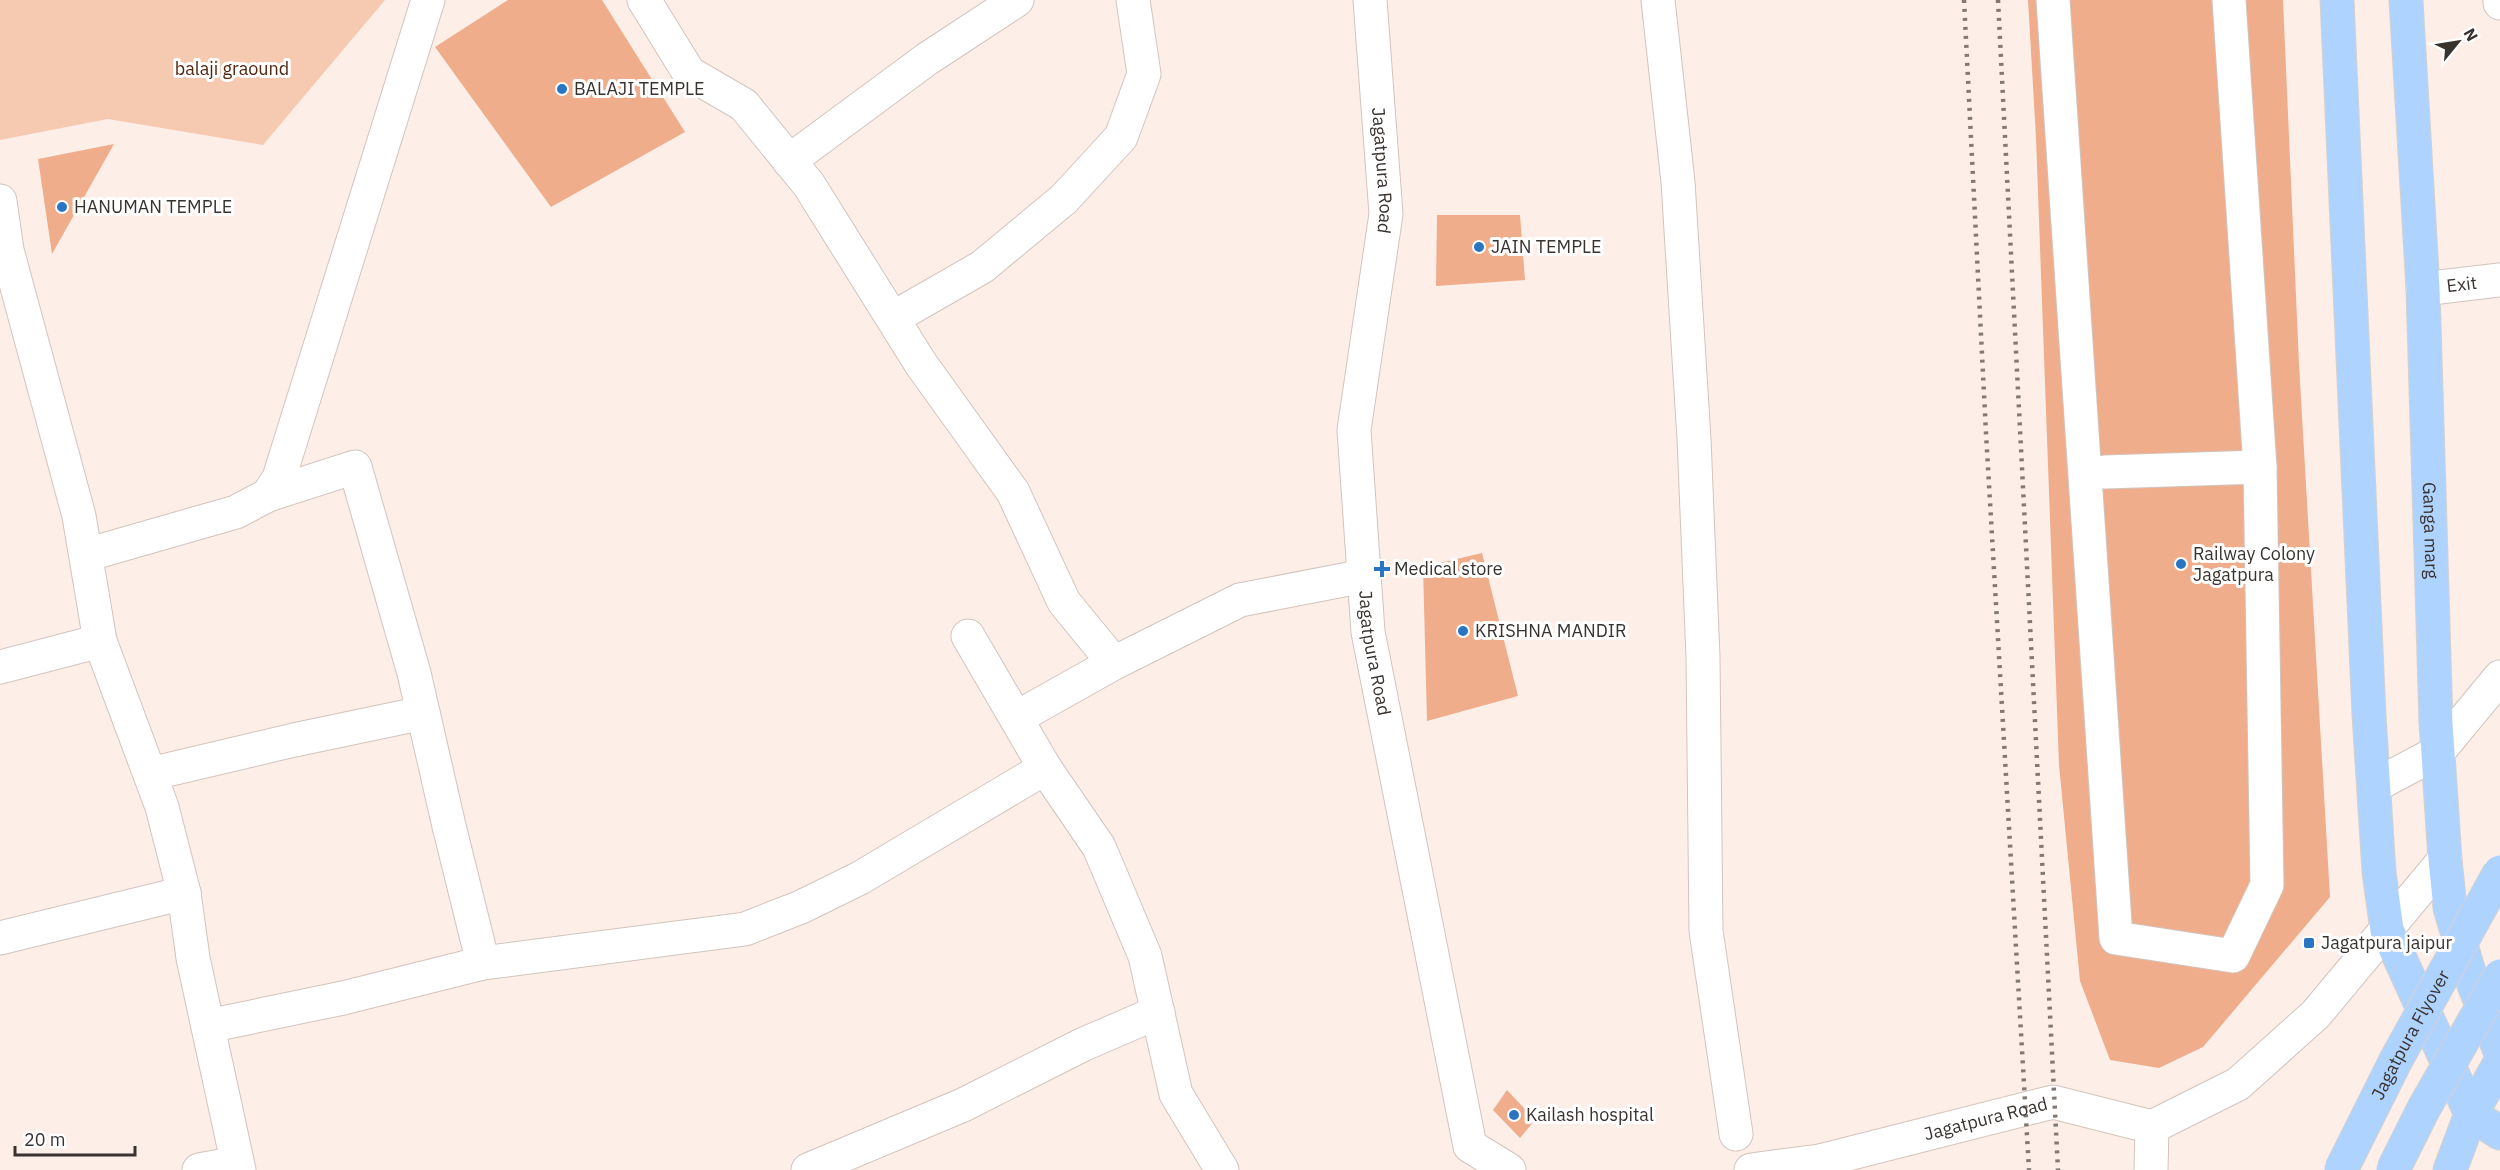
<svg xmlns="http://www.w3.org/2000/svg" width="2500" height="1170" viewBox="0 0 2500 1170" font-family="'IBM Plex Sans',sans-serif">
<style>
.green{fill:#f6c9b1}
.building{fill:#efad8b}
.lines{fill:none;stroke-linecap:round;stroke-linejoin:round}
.minor-casing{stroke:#d2c4bd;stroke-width:35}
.major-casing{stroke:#d3d2d1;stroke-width:35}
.minor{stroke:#fff;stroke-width:33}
.major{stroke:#afd3ff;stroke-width:33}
.rail{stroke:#827974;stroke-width:4.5;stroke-dasharray:3 6;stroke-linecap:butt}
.major-bridge-casing{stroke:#d3d2d1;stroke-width:35;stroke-linecap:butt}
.major-bridge{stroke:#afd3ff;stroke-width:33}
.poi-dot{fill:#2a74c4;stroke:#fff;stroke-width:2}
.labels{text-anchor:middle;stroke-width:6;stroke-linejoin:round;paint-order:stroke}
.park-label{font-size:18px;fill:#50260d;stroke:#fff}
.poi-label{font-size:18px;fill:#393330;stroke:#fff;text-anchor:start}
.street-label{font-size:18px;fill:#393330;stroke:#fff}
</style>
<rect width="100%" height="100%" fill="#fdefe8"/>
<!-- green -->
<path class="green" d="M0,0H385L263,145L108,119L0,140Z"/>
<!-- building -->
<path class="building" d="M508,0H602L685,132L551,207L435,47Z
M2028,0H2283L2299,364L2330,897L2203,1047L2159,1068L2110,1060L2080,981L2059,765L2036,138Z
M114,144L52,254L38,159Z
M1437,215H1520L1525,280L1436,286Z
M1482,553L1518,696L1427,721L1423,567Z
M1507,1090L1535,1120L1520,1138L1493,1110Z"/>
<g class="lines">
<defs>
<g id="minor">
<path d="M644,0L689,73L744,105L809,185L921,364L1013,492L1064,602L1114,663"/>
<path id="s1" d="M1370,0L1386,214L1354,430L1368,632L1470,1146L1509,1170"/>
<path d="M1658,0L1678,182L1694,439L1703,657L1706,931L1736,1134"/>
<path d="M2053,0L2116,938L2233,956L2267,885L2260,467L2229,0"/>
<path d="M2500,0V3"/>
<path d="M789,161L927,59L1017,0"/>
<path d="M0,201L7,250L79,516L100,641L0,667"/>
<path id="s2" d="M2423,289L2500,280"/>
<path d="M893,318L982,267L1064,199L1121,137L1144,74L1133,0"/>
<path d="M2105,472L2260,467"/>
<path d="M268,495L355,467L414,673L449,826L483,963"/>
<path d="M86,555L236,512L268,495L279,478L428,0"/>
<path d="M968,636L1045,768L1099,847L1145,956L1176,1094L1222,1170"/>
<path d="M100,641L162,807L184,893L193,958L239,1170"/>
<path d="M1016,718L1114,663L1240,600L1364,576"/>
<path d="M150,774L294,740L423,713"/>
<path d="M2374,786L2438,752L2500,677"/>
<path d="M0,938L184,893"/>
<path d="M208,1026L343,998L483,963L745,929L801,907L860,878L1045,768"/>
<path d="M2152,1127L2238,1084L2316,1014L2445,859"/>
<path id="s3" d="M1820,1161L2053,1102L2152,1127"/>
<path d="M199,1170L237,1163"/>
<path d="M808,1170L963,1105L1082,1045L1158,1012"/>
<path d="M1751,1170L1820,1161L1822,1170"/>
<path d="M2151,1170L2152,1127"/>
</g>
<g id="major">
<path d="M2337,0L2369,715L2379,872L2387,930L2471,1114L2500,1133"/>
<path id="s4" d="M2406,0L2423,289L2436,724L2445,859L2450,908L2469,972L2500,1051"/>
<path d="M2450,1170L2471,1114L2500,1063"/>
</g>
</defs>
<!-- minor casing -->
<use href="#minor" class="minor-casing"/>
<!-- major casing -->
<use href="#major" class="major-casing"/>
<!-- minor -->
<use href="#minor" class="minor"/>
<!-- major -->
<use href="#major" class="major"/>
<!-- rail -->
<path class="rail" d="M1964,0L1986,433L2029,1170
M1998,0L2058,1170"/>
<defs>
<g id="major-bridge">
<path id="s5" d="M2341,1170L2396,1060L2500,872"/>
<path d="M2393,1170L2424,1108L2500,976"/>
</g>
</defs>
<!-- major-bridge casing -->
<use href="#major-bridge" class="major-bridge-casing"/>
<!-- major-bridge -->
<use href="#major-bridge" class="major-bridge"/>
</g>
<!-- markers -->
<g class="poi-dot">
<circle cx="562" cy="89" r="6"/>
<circle cx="62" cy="207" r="6"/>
<circle cx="1479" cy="247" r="6"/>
<circle cx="2181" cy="564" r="6"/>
<path d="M1379 560h6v6h6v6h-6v6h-6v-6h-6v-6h6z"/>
<circle cx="1463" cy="631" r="6"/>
<rect x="2303" y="937" width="12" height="12" rx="3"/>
<circle cx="1514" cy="1115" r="6"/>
</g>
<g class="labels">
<!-- park labels -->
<g class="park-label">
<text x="232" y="75">balaji graound</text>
</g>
<!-- poi labels -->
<g class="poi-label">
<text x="574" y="95">BALAJI TEMPLE</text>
<text x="74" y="213">HANUMAN TEMPLE</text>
<text x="1491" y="253">JAIN TEMPLE</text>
<text x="2193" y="560">Railway Colony<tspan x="2193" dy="21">Jagatpura</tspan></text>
<text x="1394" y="575">Medical store</text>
<text x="1475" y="637">KRISHNA MANDIR</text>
<text x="2321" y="949">Jagatpura jaipur</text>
<text x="1526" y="1121">Kailash hospital</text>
</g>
<!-- street labels -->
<g class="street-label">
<text dy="6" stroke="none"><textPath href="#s1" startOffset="171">Jagatpura Road</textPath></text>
<text dy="6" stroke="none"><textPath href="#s2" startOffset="39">Exit</textPath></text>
<text dy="6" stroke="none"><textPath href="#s4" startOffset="531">Ganga marg</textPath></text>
<text dy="6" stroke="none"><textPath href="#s1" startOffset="657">Jagatpura Road</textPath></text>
<text dy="6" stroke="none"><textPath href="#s5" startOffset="152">Jagatpura Flyover</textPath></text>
<text dy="6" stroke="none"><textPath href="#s3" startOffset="171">Jagatpura Road</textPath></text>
</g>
</g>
<!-- north arrow -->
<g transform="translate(2458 42) rotate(60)" stroke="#ffffff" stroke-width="4.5" paint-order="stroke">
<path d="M0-4.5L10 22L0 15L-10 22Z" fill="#393330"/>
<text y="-9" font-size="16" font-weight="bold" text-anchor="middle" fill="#393330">N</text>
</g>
<!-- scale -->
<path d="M15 1146v9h120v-9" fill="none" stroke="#393330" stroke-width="3"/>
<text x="24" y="1146" font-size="18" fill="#393330" stroke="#ffffff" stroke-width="4.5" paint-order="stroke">20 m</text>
</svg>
